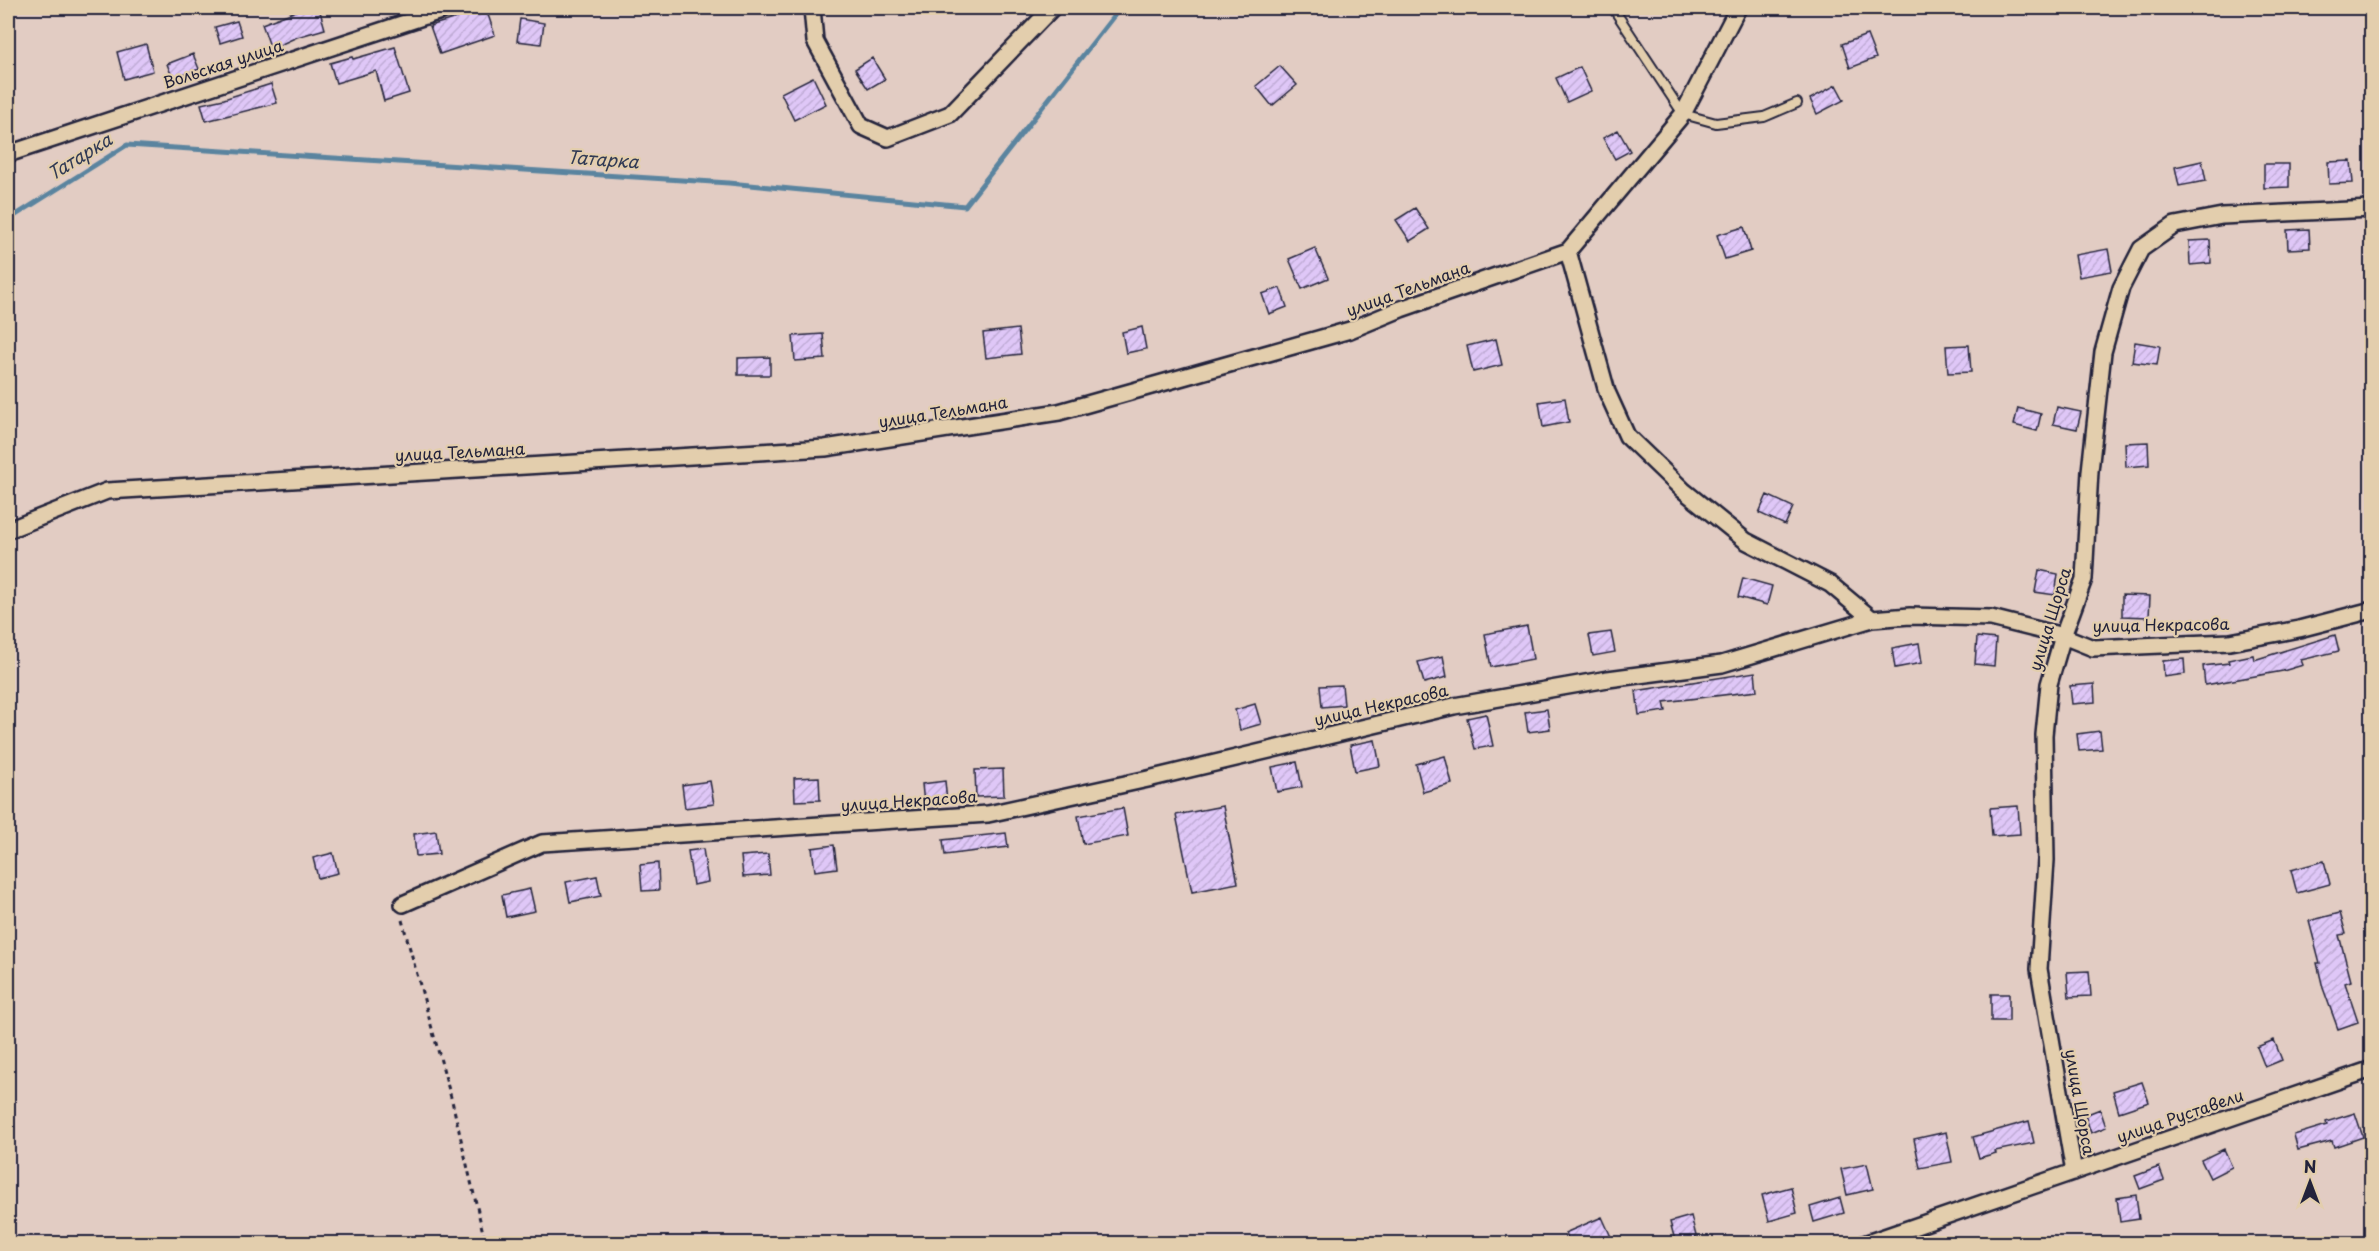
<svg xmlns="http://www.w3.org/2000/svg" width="2379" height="1251" viewBox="0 0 2379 1251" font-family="'Playpen Sans',sans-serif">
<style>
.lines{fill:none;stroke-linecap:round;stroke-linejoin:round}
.stream{stroke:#5a849f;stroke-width:5}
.building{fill:url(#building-hatch);stroke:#22223b;stroke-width:1.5}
.service-casing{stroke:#22223b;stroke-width:12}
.minor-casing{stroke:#22223b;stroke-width:20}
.path{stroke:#22223b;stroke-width:3;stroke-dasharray:4.5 4.5;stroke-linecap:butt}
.service{stroke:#e3cead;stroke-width:8}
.minor{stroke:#e3cead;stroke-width:15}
.labels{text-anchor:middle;stroke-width:4.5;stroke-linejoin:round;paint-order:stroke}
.street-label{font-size:16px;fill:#22223b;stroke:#e3cead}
.water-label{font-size:18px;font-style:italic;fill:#303a54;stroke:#e3cead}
</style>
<defs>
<pattern id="building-hatch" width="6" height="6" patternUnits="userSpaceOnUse" patternTransform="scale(1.5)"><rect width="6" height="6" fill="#dfc7f7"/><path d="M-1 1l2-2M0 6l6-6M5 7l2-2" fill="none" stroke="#bfabd5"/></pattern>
</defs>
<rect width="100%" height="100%" fill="#e2ccc3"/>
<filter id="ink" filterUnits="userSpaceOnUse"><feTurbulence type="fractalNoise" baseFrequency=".0167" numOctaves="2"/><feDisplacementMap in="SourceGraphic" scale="12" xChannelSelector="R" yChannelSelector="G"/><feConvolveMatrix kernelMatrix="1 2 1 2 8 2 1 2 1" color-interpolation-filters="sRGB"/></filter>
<g filter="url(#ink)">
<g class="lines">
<!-- stream -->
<path class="stream" d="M8,10L10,8
M8,220L127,145L729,183L965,206L1120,8"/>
</g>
<!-- building -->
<path class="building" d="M295,8H319L325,29L297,37L271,49L262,24L296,11Z
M486,9L495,35L440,54L430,26Z
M520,19L544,23L541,44L517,41Z
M237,21L242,36L220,43L215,27Z
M1867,35L1876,58L1850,68L1842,44Z
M146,44L153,71L124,79L117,52Z
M395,47L409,93L384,101L376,71L336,83L330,63L352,57L353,59Z
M193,54L199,69L173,79L167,64Z
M872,58L885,79L868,89L855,69Z
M1280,66L1297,85L1272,106L1256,86Z
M1580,67L1591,91L1567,102L1556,78Z
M813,77L826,104L794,120L781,93Z
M271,84L277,103L206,121L201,104L224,99Z
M1836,85L1844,100L1817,114L1810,99Z
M1618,130L1630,151L1615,159L1603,138Z
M2202,161L2206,181L2179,186L2175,167Z
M2351,161L2353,183L2329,184L2328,162Z
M2264,164H2289V187L2264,188Z
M1415,208L1429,229L1410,241L1396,220Z
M1744,227L1751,251L1725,259L1717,235Z
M2309,229L2310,248L2288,249L2287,230Z
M2210,240L2211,263L2190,265L2189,241Z
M1315,248L1328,278L1302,289L1289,259Z
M2108,249L2112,271L2079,277L2075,255Z
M1280,288L1287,307L1269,314L1262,294Z
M1142,327L1146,349L1126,353L1122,332Z
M1018,329L1021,354L986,358L983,333Z
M823,334L825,359L795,361L793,336Z
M1496,339L1502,365L1473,372L1467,346Z
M2135,342L2160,346L2157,365L2132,362Z
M1969,345L1971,372L1948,373L1946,346Z
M770,357V375H738V358Z
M1565,398L1569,422L1543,427L1539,402Z
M2057,407L2081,412L2077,429L2053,424Z
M2018,408L2041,414L2037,431L2014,425Z
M2148,442L2149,465L2126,467L2125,443Z
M1767,495L1793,507L1785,525L1759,513Z
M2039,570L2058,574L2055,595L2035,592Z
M1743,578L1772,586L1767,605L1738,597Z
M2122,595L2150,596L2149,617L2122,616Z
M1527,626L1533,659L1491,667L1485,634Z
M1611,632L1615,652L1593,656L1589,635Z
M2335,635L2339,651L2301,660L2303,665L2283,671L2205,685L2203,666L2229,663L2228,660L2253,655L2254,660Z
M1977,637L1996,639L1994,666L1975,664Z
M1919,643L1922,663L1895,668L1892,648Z
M1443,656L1447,677L1424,683L1418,662Z
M2184,659L2185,674L2164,677L2163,661Z
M1755,672L1757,691L1664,702L1666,711L1639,715L1636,691Z
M2094,684L2095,702L2072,704L2070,686Z
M1342,685L1344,705L1322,707L1320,686Z
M1255,704L1261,724L1240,730L1235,710Z
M1547,709L1550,729L1528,732L1525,712Z
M1486,714L1493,746L1475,749L1467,718Z
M2100,731L2102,749L2079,751L2077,734Z
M1375,740L1380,766L1355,771L1350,745Z
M1445,756L1452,784L1423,792L1416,764Z
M1297,762L1302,787L1277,792L1272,767Z
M1003,769L1004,796L976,797L975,770Z
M819,777L820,800L795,801L794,778Z
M710,781L714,804L685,808L682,785Z
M945,781L947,802L924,804L922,784Z
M1223,806L1238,883L1192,892L1176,815Z
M2018,806L2020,834L1992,836L1990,808Z
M1123,808L1128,836L1083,844L1078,816Z
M436,831L439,854L416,856L414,834Z
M1006,833L1008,847L945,855L943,840Z
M834,845L837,868L815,871L812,848Z
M703,849L708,882L693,885L688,851Z
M333,853L338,873L318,878L313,858Z
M768,854L770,875L743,877L741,856Z
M2324,861L2330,884L2297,893L2291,870Z
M658,863L659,890L642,891L640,865Z
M597,876L601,896L570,902L566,882Z
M530,889L535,911L506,917L502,895Z
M2340,913L2346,934L2339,935L2351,981L2345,983L2358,1022L2338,1029L2323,988L2317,963H2320L2309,921Z
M2089,971L2091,996L2069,997L2067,972Z
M1991,994H2009V1021H1991Z
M2274,1040L2282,1060L2265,1067L2257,1047Z
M2142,1082L2149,1102L2119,1112L2113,1091Z
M2100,1109L2106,1127L2091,1133L2085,1115Z
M2355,1113L2363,1137L2334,1147L2332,1141L2298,1150L2294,1135L2327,1125L2326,1122Z
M2029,1121L2034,1143L1995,1151L1996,1153L1979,1158L1973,1137Z
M1946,1132L1952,1162L1920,1168L1914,1139Z
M2224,1149L2232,1167L2210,1178L2201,1160Z
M1867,1164L1873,1189L1847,1195L1841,1169Z
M2159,1167L2164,1180L2140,1189L2135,1176Z
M1791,1187L1797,1213L1769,1221L1762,1195Z
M2136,1195L2139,1219L2120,1222L2117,1198Z
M1840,1198L1844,1213L1814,1222L1810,1207Z
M1691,1216L1698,1244H1676L1670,1222Z
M1602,1217L1612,1239L1600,1244H1570L1565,1233Z"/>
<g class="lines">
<defs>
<path id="service" d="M1613,8L1683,114L1716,123L1764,117L1797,103"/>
<path id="minor" d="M812,8L815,41L861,126L888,138L950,114L1052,8
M8,154L450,8
M1568,251L1607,392L1627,436L1683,490L1746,541L1830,584L1872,619
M8,530L107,491L825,448L1059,412L1350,330L1401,309L1568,251L1683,114L1738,8
M403,904L542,843L988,814L1148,779L1454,706L1608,679L1722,664L1872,619L1910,616L1991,618L2063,636L2093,648L2230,642L2299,629L2372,610
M2074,1172L2039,969L2046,860L2044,735L2049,684L2063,636L2084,579L2090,471L2103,352L2121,288L2141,249L2175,225L2222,216L2372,209
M1864,1244L2372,1069"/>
</defs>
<!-- service casing -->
<use href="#service" class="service-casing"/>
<!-- minor casing -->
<use href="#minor" class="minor-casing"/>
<!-- path -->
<path class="path" d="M402,920L452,1101L484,1237L481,1244"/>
<!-- service -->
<use href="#service" class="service"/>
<!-- minor -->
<use href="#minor" class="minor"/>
</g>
</g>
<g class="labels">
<!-- street labels -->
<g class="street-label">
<text transform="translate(223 64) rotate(-18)" y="6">Вольская улица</text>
<text transform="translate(1408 289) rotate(-20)" y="6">улица Тельмана</text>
<text transform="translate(943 412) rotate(-9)" y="6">улица Тельмана</text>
<text transform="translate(460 452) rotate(-3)" y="6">улица Тельмана</text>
<text transform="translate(2050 619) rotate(-73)" y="6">улица Щорса</text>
<text transform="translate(2161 625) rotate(-1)" y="6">улица Некрасова</text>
<text transform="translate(1381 705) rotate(-13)" y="6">улица Некрасова</text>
<text transform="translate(909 801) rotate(-4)" y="6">улица Некрасова</text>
<text transform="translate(2080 1102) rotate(80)" y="6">улица Щорса</text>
<text transform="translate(2180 1116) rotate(-19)" y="6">улица Руставели</text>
</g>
<!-- water labels -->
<g class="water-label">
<text transform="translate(80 157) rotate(-32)" y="6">Татарка</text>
<text transform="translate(603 160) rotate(4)" y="6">Татарка</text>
</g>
</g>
<!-- margin -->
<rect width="2379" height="1251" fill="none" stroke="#e3cead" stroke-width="30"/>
<rect x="15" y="15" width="2349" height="1221" fill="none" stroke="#22223b" stroke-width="2" filter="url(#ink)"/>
<!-- north arrow -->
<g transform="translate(2310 1182)" stroke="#e3cead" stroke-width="4.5" paint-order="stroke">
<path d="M0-4.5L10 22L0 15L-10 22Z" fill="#22223b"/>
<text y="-9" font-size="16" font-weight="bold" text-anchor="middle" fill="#22223b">N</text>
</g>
</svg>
